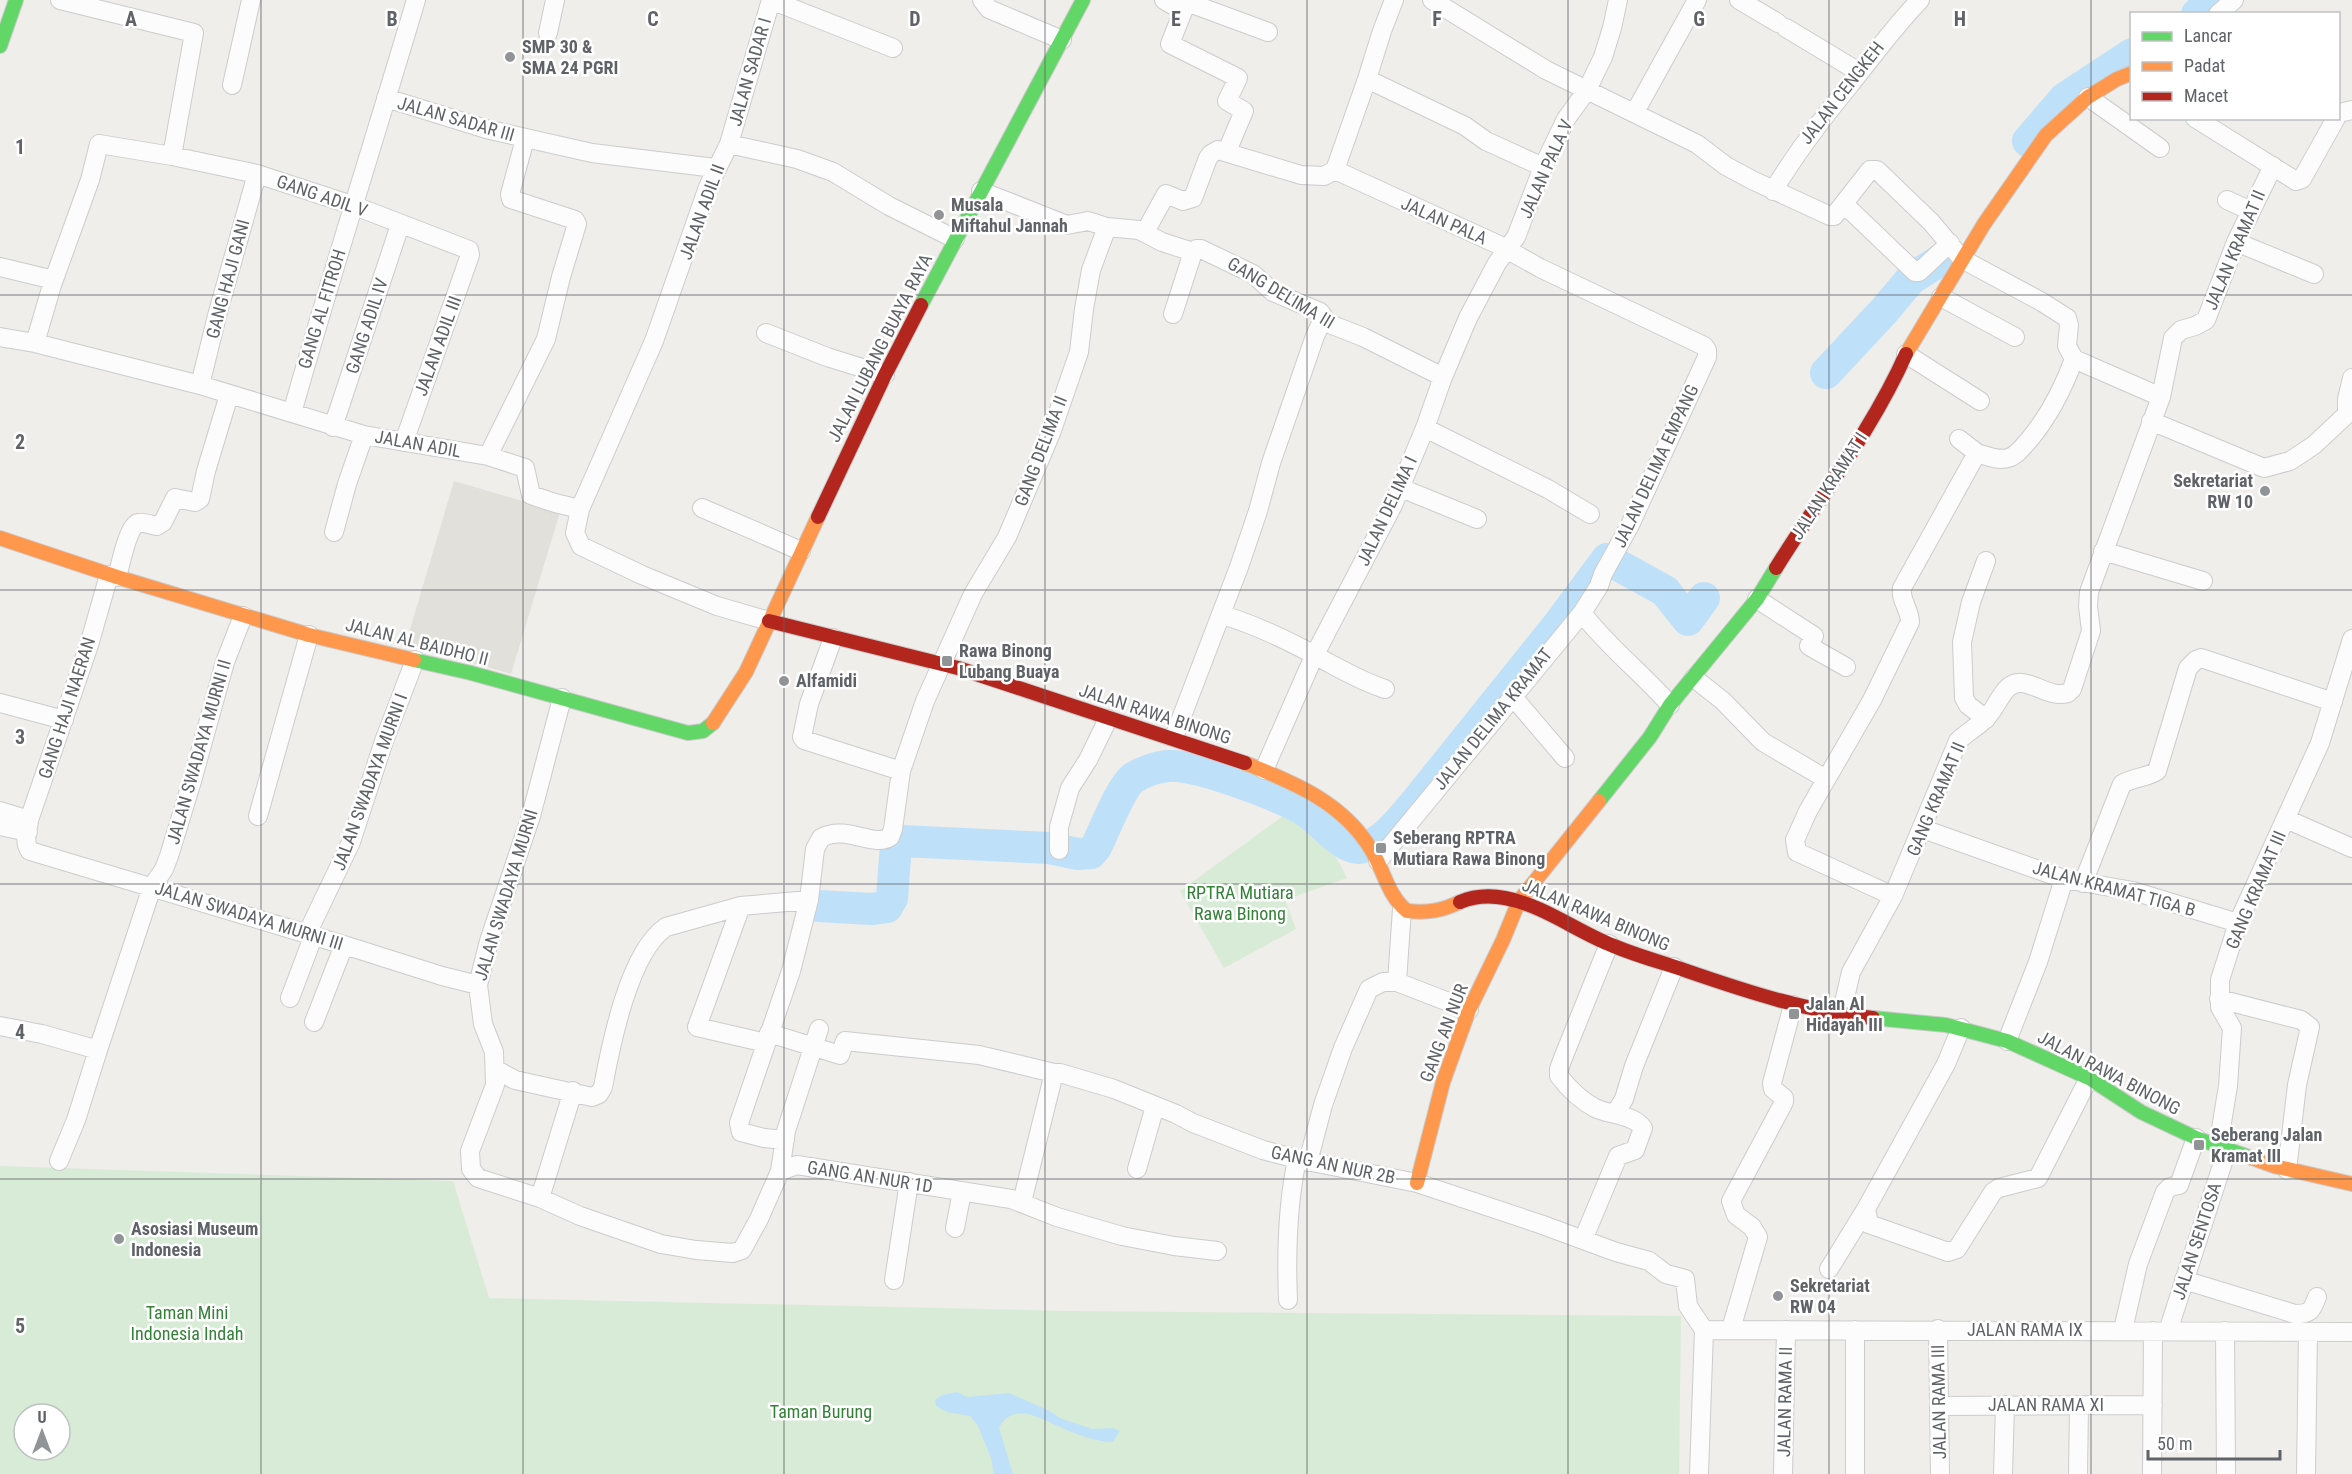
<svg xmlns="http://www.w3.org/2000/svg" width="2352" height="1474" viewBox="0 0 2352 1474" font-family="'Roboto Condensed',sans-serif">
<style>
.education{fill:#e2e0da}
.green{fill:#d8ebd6;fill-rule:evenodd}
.water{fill:#bfe0f9}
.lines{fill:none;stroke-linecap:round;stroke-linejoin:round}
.river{stroke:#bfe0f9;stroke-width:32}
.street-casing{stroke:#cbcccc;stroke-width:20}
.fast-casing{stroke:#cacacb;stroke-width:16}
.slow-casing{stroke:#cacacb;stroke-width:16}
.jam-casing{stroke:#cacacb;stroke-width:16}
.street{stroke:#fdfcfc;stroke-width:18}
.fast{stroke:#63d668;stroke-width:14}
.slow{stroke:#ff974d;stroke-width:14}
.jam{stroke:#b3261e;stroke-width:14}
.grid{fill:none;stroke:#5f6368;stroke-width:1.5;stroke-opacity:0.55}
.poi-dot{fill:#919496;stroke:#fff;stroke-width:2}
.labels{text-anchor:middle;stroke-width:5;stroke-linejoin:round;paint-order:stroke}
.poi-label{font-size:18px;font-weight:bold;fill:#5f6368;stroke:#fff;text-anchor:start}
.street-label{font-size:18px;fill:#5f6368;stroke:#fff}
.park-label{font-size:18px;fill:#348238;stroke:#fff}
.grid-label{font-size:20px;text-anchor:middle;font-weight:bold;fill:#5f6368;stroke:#fff;stroke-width:5;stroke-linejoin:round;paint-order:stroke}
</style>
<rect width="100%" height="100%" fill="#efeeea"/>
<!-- education -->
<path class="education" d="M454,481L560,512L511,674L406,643Z"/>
<!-- green -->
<path class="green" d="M1287,813C1317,832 1332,845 1347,878L1285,900L1296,929L1224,968L1180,891Z
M0,1166L453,1181L489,1298L1070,1311L1681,1316L1679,1474H0ZM24,1414H60V1450H24Z"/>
<!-- water -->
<path class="water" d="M957,1392L967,1397L1009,1393L1050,1411L1060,1418L1092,1429L1113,1428L1120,1431L1113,1442C1097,1442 1075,1434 1060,1427C1040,1418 1013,1401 999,1428L1013,1474H994L991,1458L977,1424L970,1416L947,1412L936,1406L935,1400L942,1395Z"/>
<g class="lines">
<!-- river -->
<path class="river" d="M2197,14L2213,0
M2028,141L2065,98L2132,54
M1826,373L1883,312L1911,279L1945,257
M819,906L871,909L887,907L892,898L896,844L901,841L1049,848L1078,854L1091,853L1096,847C1104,831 1121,787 1133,778C1143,772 1157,767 1168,766C1197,764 1281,796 1307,812C1320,821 1343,849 1359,848C1382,846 1401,819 1415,803L1558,625L1607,559L1665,591L1688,620L1704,598"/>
<defs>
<path id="street" d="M60,0L194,33L172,156
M771,0L893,48
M982,0L989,9L1062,40
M1164,0L1183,11L1170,44L1238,78L1227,101L1244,111L1227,151
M1432,0L1546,70L1697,144L1726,166L1752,180L1830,216H1834L1870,170H1877L1931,222L1962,259L2042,302L2067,318L2069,325L2067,346L2074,359
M1739,0L1778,23
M1183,11L1187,2L1268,32
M2218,14L2234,0
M1786,28L1859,72
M548,33L555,0
M1367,79L1465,126L1486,141L1543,167
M232,85L251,0
M2088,97L2160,148
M386,98L486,129L592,153L715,168
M1635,112L1697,0
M2339,113L2352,110
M2195,118L2296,181L2302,179L2336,118
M729,144L797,159L833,172L889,206L955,239
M981,191L1067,225L1088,221L1107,227L1139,230L1162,242L1193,252L1196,249H1201L1253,274L1273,292L1320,312L1323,316L1322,321
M1773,191C1796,153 1821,120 1849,86C1873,56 1893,28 1920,0
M2227,200L2251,211
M1844,204L1915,272H1919L1950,243
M1145,232L1166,194L1183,201L1193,198L1208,158L1211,154L1218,150L1301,175L1324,176L1335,170
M2236,242L2314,274
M0,267L54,280
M1941,297L2015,337
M1173,314L1193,252
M1322,321L1363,337L1443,377
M766,333L827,357L885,375
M0,337L35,343L200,385L364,435L488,456L525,468L531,495L555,503L580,509
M35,343L52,285L90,180L99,144L172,156L257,174L355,206L469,250L470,255L404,442
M1906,354L1980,401
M200,385L218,312L257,174
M292,413C331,275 375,138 416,0
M2347,414V399L2352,378
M2151,421L2264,468L2290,461L2314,445L2347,414
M333,427L400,225
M1425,428L1548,489L1590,514
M1977,453C1987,456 1998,461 2008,458C2017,456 2023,446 2029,440C2050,415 2063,389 2074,359L2161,397
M488,456L546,339L561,277L577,224L575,220L511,199L510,194L525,139
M1401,488L1477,519
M702,508L801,551
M334,532L347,484L364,435
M2103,551L2203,581
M109,575L89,645L29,820C28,831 23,842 30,851L344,945L442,976L478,985
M117,577C120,567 128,525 138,523C143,522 152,525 157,526L163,522L175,498L195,502L200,499L206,471L229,395
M1757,599L1814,636L1809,646L1846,667
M1582,613C1608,647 1642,673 1670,705
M1222,615C1257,625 1297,645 1329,663C1350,674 1361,681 1385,689
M769,621L717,606L642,575L581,546L575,533L580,509L654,341L708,187L729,144L771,0
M833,638L809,704L802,737L804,740L901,771
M1694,678L1723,701L1763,742L1826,779
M1513,697L1565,758
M562,698L531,816L489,941L478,985L483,1024L494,1052L495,1085L470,1151L471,1169L478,1178L540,1198L580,1216L661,1244L696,1250L733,1253L742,1250L759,1219L780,1171L797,1165L1011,1199L1057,1217L1122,1236L1174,1246L1217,1251
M0,703L64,720
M1986,719L1968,705L1964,698L1962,642L1971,602L1986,561
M1174,737L1239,567L1258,511L1271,463L1315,336L1322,321
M1264,770L1314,656L1393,505L1425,428L1443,377L1468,318L1497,263L1516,237L1543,167L1566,119L1587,90L1603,57L1612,28L1618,0
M0,811L29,820
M258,816L309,635
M2286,819L2352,848
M0,826L28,832
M1923,829L2064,879L2133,891L2238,923
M1059,850V827L1070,788L1088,760L1108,719
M1378,861L1582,613L1599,586L1603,574L1630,525L1707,357V350L1704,346L1540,268L1499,245L1335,170L1367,79L1382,31L1394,0
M2083,883L2122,784C2134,777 2146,778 2157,771L2188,668L2196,660L2201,658L2333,702
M1893,896L1797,852L1795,840L1808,811L1872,700L1910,622C1910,609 1900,601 1902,588L1977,453L1959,439
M741,906L697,1027L766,1043
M307,934L351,842L384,741L415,660
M1397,982L1402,909
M290,998L313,937
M2219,999L2301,1020L2310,1027L2297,1085L2287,1170
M1841,1015L1851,972L1893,896L1958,741C1967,732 1979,726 1987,717C2000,704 2004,677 2027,684C2042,688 2053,697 2068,693L2072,689L2091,631L2088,606L2089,592L2161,397L2173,338L2181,330L2195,326L2206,320L2236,242L2273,166
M314,1022L344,945
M0,1026L42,1034L98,1050L152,887L164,869L169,856L192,781L225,662L243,616
M1961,1028L1946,1064L1866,1209L1869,1224L1948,1252L1957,1249L1993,1192L1999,1188L2038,1178L2089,1078
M769,1033L840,1055L845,1041L979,1055L1054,1073
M2007,1041L2038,962L2064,879
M495,1069L515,1080L592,1097L599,1094L603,1087C611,1044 629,952 666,927L741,906L809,900L815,849L821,838C846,824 873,848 890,837L893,829L901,771L925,701L973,594L1007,537L1051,433L1079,352L1084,309L1091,270L1107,227
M1615,1114L1624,1099L1634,1066L1674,967
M785,1140L764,1138L741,1132L739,1123L791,971L809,900
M2218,1147L2228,1086L2232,1028L2220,1007V980L2238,923L2320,743L2352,639
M59,1161L76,1120L98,1050
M1308,1162L1323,1105L1343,1048L1369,989L1383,982H1397L1469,1010
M1137,1169L1155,1106
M780,1171L786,1131L819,1029
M540,1198L573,1091
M1022,1202L1054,1073H1060L1114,1089L1176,1114L1193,1123L1263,1150L1297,1159L1417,1183L1540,1224L1616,1252L1649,1261L1666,1274L1685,1279L1688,1306L1704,1330
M955,1228L962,1192
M1583,1240L1618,1156L1635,1150L1643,1128C1633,1114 1609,1115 1595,1108C1580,1100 1569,1089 1559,1076V1069L1563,1058L1609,944
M1829,1269L1866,1209
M894,1280L909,1182
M2184,1280L2295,1314C2310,1314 2312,1311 2317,1297
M1288,1300C1286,1252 1287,1207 1297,1159
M1731,1329L1758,1237L1752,1227L1736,1215L1731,1201L1784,1102V1098L1773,1089L1772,1083L1793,1005
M1938,1329L1940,1474
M2123,1330L2138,1264L2165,1192L2170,1187L2179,1185L2196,1138
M2168,1331L2227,1150
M2225,1331L2226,1474
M1940,1406L2153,1405
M1699,1474L1704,1330L2352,1332
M1783,1474L1786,1330
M1855,1474V1330
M2003,1474L2005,1405
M2078,1474L2079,1406
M2152,1474L2153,1331
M2306,1474L2308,1332"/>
<path id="fast" d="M0,46L16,0
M921,305L1083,0
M414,660L471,673L688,733L703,731L713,723
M1599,801L1650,737L1670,705L1757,599L1776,568
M1873,1018L1946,1025L2007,1041L2089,1078L2141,1112L2196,1138L2252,1158"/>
<path id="slow" d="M1906,354L1984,224L2046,135L2088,97L2117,79L2132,73
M0,538L117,577L309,635L414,660
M713,723L746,672L818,517
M1245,763C1295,783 1344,803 1372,851C1384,871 1388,896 1407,911C1428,913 1441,911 1460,902
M2252,1158L2274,1166L2352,1184
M1417,1183L1443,1082L1469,1010L1503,940L1519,901L1599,801"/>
<path id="jam" d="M818,517L885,375L921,305
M1776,568C1820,497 1872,430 1906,354
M769,621L958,668L1245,763
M1460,902C1474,896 1489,895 1505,898C1542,905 1575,930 1609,944C1634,955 1661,962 1687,971C1748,992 1809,1012 1873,1018"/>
</defs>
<!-- street casing -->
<use href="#street" class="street-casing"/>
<!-- fast casing -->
<use href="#fast" class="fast-casing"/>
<!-- slow casing -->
<use href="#slow" class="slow-casing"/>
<!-- jam casing -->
<use href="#jam" class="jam-casing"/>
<!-- street -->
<use href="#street" class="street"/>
<!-- fast -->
<use href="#fast" class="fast"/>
<!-- slow -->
<use href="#slow" class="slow"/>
<!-- jam -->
<use href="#jam" class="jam"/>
</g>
<!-- grid -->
<path class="grid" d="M261,0V1474M523,0V1474M784,0V1474M1045,0V1474M1307,0V1474M1568,0V1474M1829,0V1474M2091,0V1474M0,295H2352M0,590H2352M0,884H2352M0,1179H2352"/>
<!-- markers -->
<g class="poi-dot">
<circle cx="510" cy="57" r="6"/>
<circle cx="939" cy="215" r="6"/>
<circle cx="2265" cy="491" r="6"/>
<rect x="941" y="655" width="12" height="12" rx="3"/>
<circle cx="784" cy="681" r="6"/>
<rect x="1375" y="842" width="12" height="12" rx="3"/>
<rect x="1788" y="1008" width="12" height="12" rx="3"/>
<rect x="2193" y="1139" width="12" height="12" rx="3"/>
<circle cx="119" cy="1239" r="6"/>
<circle cx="1778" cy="1296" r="6"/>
</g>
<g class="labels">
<!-- poi labels -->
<g class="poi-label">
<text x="522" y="53">SMP 30 &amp;<tspan x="522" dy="21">SMA 24 PGRI</tspan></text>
<text x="951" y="211">Musala<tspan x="951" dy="21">Miftahul Jannah</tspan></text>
<text x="2253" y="487" text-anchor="end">Sekretariat<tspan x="2253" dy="21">RW 10</tspan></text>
<text x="959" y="657">Rawa Binong<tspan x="959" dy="21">Lubang Buaya</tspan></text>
<text x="796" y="687">Alfamidi</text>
<text x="1393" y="844">Seberang RPTRA<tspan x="1393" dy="21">Mutiara Rawa Binong</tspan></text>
<text x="1806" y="1010">Jalan Al<tspan x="1806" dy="21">Hidayah III</tspan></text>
<text x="2211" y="1141">Seberang Jalan<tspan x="2211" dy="21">Kramat III</tspan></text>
<text x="131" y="1235">Asosiasi Museum<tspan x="131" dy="21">Indonesia</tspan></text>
<text x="1790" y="1292">Sekretariat<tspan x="1790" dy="21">RW 04</tspan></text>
</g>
<!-- street labels -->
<g class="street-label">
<text transform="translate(750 72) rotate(-74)" y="6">JALAN SADAR I</text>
<text transform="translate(1842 93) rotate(-52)" y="6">JALAN CENGKEH</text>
<text transform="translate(456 119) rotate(16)" y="6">JALAN SADAR III</text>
<text transform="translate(1546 169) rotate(-66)" y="6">JALAN PALA V</text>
<text transform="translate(322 196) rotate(19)" y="6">GANG ADIL V</text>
<text transform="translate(702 212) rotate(-70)" y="6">JALAN ADIL II</text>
<text transform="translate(1444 221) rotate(24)" y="6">JALAN PALA</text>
<text transform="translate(2235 250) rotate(-67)" y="6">JALAN KRAMAT II</text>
<text transform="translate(228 279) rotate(-75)" y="6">GANG HAJI GANI</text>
<text transform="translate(1281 293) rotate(31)" y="6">GANG DELIMA III</text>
<text transform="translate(322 309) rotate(-73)" y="6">GANG AL FITROH</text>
<text transform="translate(367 326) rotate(-72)" y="6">GANG ADIL IV</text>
<text transform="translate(438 346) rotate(-70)" y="6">JALAN ADIL III</text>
<text transform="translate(880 348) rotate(-63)" y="6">JALAN LUBANG BUAYA RAYA</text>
<text transform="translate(418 444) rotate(10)" y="6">JALAN ADIL</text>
<text transform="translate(1041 451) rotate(-69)" y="6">GANG DELIMA II</text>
<text transform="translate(1656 466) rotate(-65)" y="6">JALAN DELIMA EMPANG</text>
<text transform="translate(1829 486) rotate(-57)" y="6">JALAN KRAMAT I</text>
<text transform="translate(1387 511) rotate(-65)" y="6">JALAN DELIMA I</text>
<text transform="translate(417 642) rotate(14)" y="6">JALAN AL BAIDHO II</text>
<text transform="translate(67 708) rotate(-72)" y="6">GANG HAJI NAERAN</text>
<text transform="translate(1155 714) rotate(18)" y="6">JALAN RAWA BINONG</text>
<text transform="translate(1493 719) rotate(-51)" y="6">JALAN DELIMA KRAMAT</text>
<text transform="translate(199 752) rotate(-74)" y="6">JALAN SWADAYA MURNI II</text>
<text transform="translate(370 782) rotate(-70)" y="6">JALAN SWADAYA MURNI I</text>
<text transform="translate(1936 799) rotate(-67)" y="6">GANG KRAMAT II</text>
<text transform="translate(2114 889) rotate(15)" y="6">JALAN KRAMAT TIGA B</text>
<text transform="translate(2256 890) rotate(-67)" y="6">GANG KRAMAT III</text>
<text transform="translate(506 895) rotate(-73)" y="6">JALAN SWADAYA MURNI</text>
<text transform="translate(1596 915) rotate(23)" y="6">JALAN RAWA BINONG</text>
<text transform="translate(249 916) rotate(17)" y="6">JALAN SWADAYA MURNI III</text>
<text transform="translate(1444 1033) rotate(-69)" y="6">GANG AN NUR</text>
<text transform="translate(2109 1073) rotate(28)" y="6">JALAN RAWA BINONG</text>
<text transform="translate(1333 1165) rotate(12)" y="6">GANG AN NUR 2B</text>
<text transform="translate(870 1177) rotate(9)" y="6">GANG AN NUR 1D</text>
<text transform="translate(2197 1241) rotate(-72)" y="6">JALAN SENTOSA</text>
<text x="2025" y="1336">JALAN RAMA IX</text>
<text transform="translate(1785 1402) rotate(-89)" y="6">JALAN RAMA II</text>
<text transform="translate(1939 1402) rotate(-91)" y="6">JALAN RAMA III</text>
<text x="2046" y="1411">JALAN RAMA XI</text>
</g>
<!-- park labels -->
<g class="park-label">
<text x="1240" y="899">RPTRA Mutiara<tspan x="1240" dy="21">Rawa Binong</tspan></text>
<text x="187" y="1319">Taman Mini<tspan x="187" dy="21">Indonesia Indah</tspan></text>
<text x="821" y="1418">Taman Burung</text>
</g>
</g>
<g class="grid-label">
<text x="131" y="26">A</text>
<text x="392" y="26">B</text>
<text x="653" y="26">C</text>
<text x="915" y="26">D</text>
<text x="1176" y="26">E</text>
<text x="1437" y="26">F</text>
<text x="1699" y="26">G</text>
<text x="1960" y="26">H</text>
<text x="20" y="154">1</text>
<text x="20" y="449">2</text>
<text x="20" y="744">3</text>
<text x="20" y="1039">4</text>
<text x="20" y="1333">5</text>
</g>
<!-- legend -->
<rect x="2130" y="12" width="210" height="108" fill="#ffffff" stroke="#bfc1c3" stroke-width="1.5"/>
<rect x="2142" y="32" width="30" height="9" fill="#63d668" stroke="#bfc1c3" stroke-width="1.5"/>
<text x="2184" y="42" font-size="18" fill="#5f6368">Lancar</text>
<rect x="2142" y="62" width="30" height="9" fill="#ff974d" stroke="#bfc1c3" stroke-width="1.5"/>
<text x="2184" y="72" font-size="18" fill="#5f6368">Padat</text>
<rect x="2142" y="92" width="30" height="9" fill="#b3261e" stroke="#bfc1c3" stroke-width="1.5"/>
<text x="2184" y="102" font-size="18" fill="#5f6368">Macet</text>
<!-- north arrow -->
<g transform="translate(42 1432)"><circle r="28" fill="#ffffff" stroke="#bfc1c3" stroke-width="1.5"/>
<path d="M0-4.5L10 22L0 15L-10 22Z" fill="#919496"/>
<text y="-9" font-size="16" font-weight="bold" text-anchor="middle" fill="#5f6368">U</text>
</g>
<!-- scale -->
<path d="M2148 1450v9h132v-9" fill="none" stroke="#5f6368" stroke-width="3"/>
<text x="2157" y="1450" font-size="18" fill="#5f6368" stroke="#ffffff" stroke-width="4.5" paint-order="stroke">50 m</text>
</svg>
